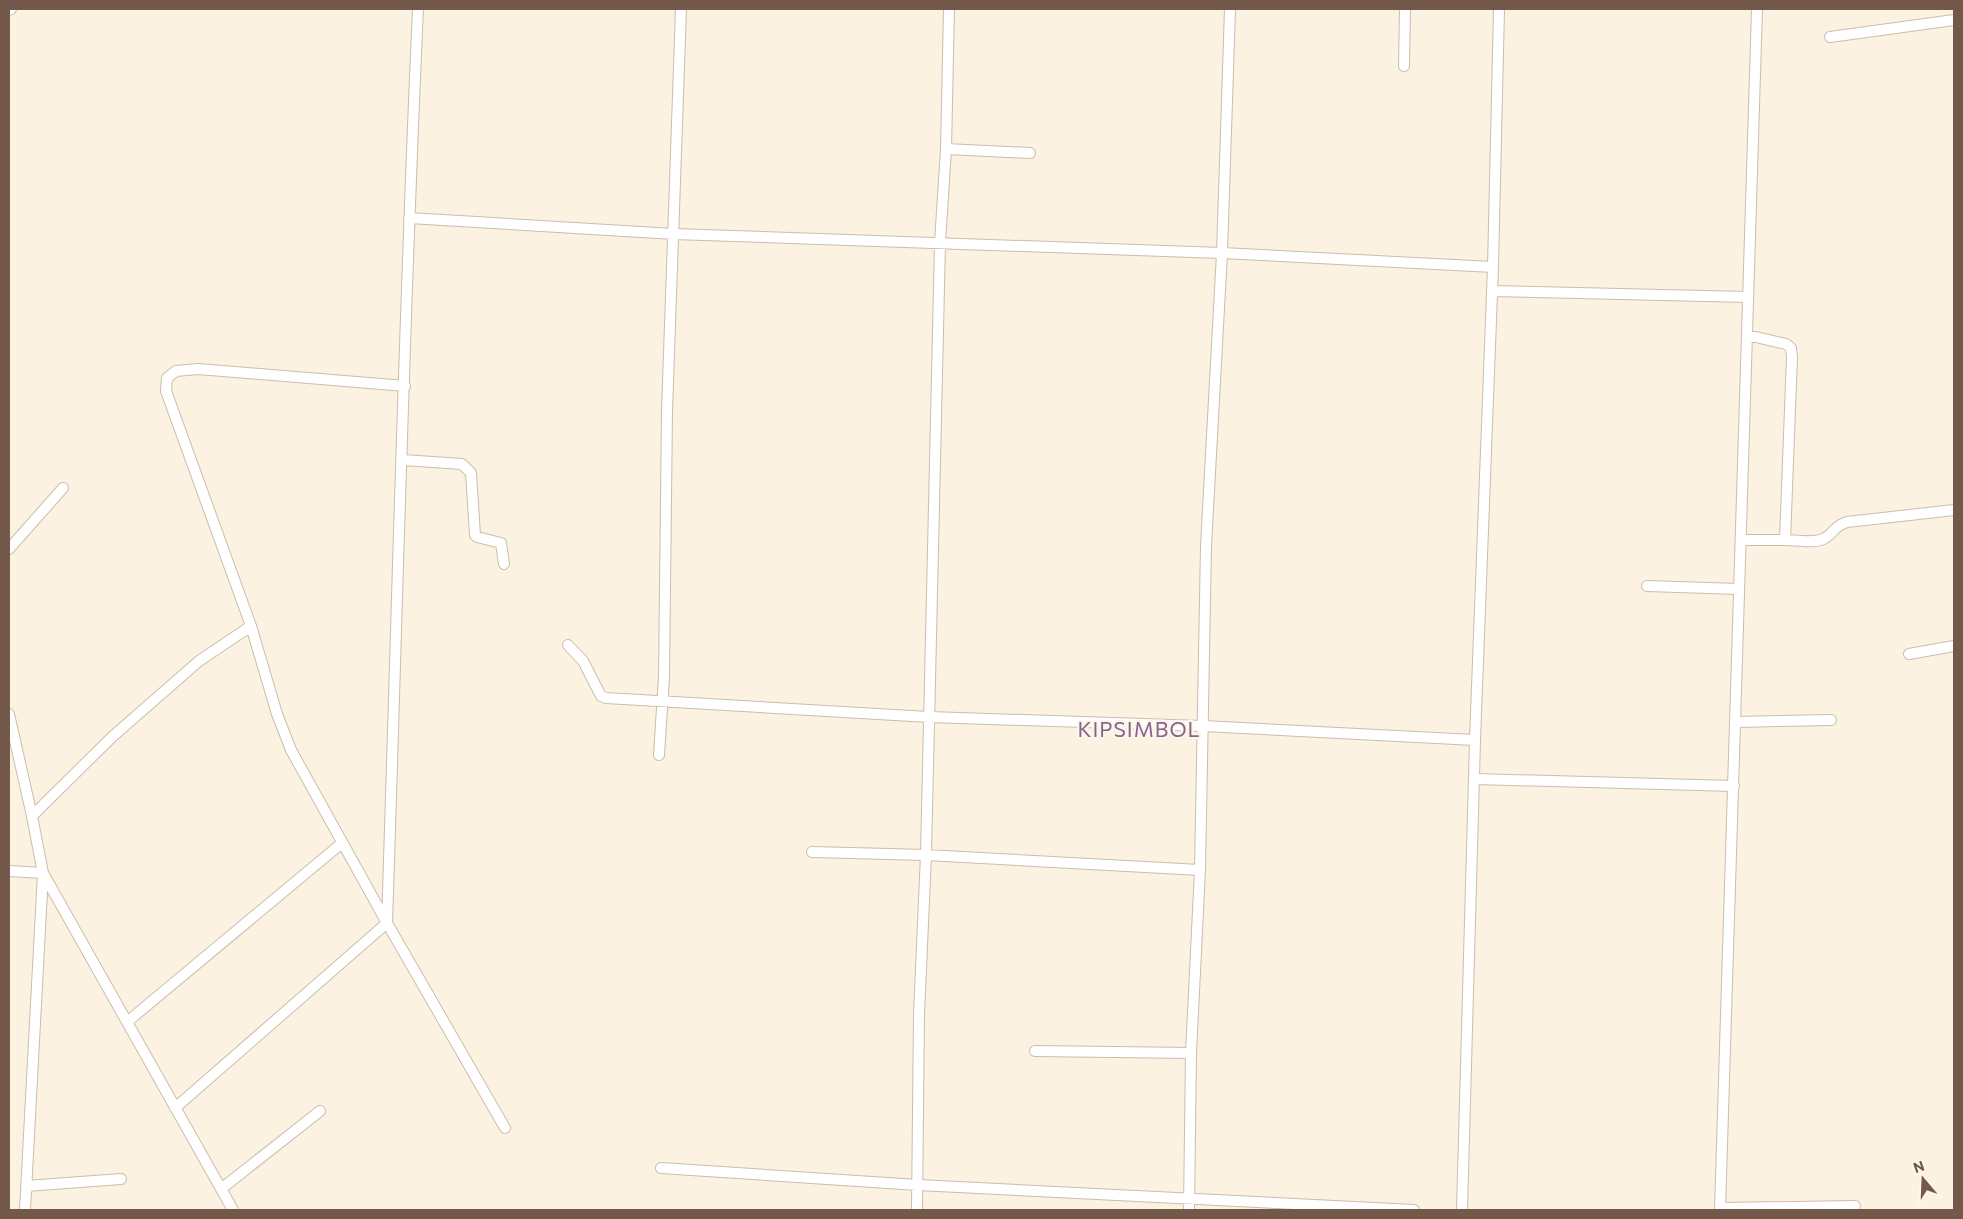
<svg xmlns="http://www.w3.org/2000/svg" width="1963" height="1219" viewBox="0 0 1963 1219" font-family="Commissioner,sans-serif">
<style>
.lines{fill:none;stroke-linecap:round;stroke-linejoin:round}
.minor-casing{stroke:#cebcac;stroke-width:12}
.minor{stroke:#fff;stroke-width:10}
.labels{text-anchor:middle;stroke-width:4.5;stroke-linejoin:round;paint-order:stroke}
.quarter-label{font-size:21px;letter-spacing:1px;fill:#866595;stroke:#fef6e8}
</style>
<rect width="100%" height="100%" fill="#fbf2e2"/>
<g class="lines">
<defs>
<path id="minor" d="M9,10L11,9
M1830,37L1954,20
M1404,66L1405,9
M946,149L1030,153
M409,218L674,234L1222,253L1493,267
M1492,291L1748,297
M405,386L198,369L176,371L167,378L166,391L251,626L277,714L291,750L387,923L505,1128
M403,460L462,464L471,473L475,535L477,537L501,543L504,564
M1741,540H1785L1792,357L1791,348L1786,344L1747,335
M1785,540C1796,540 1816,544 1825,538C1835,532 1834,526 1847,522L1954,510
M9,549L63,488
M1647,586L1739,589
M568,645L583,661L601,696L606,698L929,717L1203,726L1475,740
M1909,654L1954,646
M9,714L32,816L43,873L25,1210
M1735,722L1831,720
M659,755L664,677L667,411L681,9
M1475,779L1734,786
M32,816L112,737L199,661L251,626
M812,852L926,855L1200,870
M9,871L43,873L233,1210
M127,1022L342,843
M1035,1051L1191,1053
M175,1108L387,923C397,619 404,313 418,9
M661,1168L918,1185L1414,1210
M26,1186L121,1179
M221,1189L320,1111
M1720,1208L1855,1206
M917,1210L919,1014L926,855L940,243L946,149L949,9
M1189,1210L1191,1053L1200,870L1206,546L1222,253L1230,9
M1462,1210L1475,740L1493,267L1499,9
M1720,1210L1757,9"/>
</defs>
<!-- minor casing -->
<use href="#minor" class="minor-casing"/>
<!-- minor -->
<use href="#minor" class="minor"/>
</g>
<g class="labels">
<!-- quarter labels -->
<g class="quarter-label">
<text x="1139" y="737">KIPSIMBOL</text>
</g>
</g>
<!-- border -->
<rect width="1963" height="1219" fill="none" stroke="#725949" stroke-width="20"/>
<!-- north arrow -->
<g transform="translate(1923 1179) rotate(341)" stroke="#fef6e8" stroke-width="4" paint-order="stroke">
<path d="M0-4L9 19L0 12L-9 19Z" fill="#725949"/>
<text y="-8" font-size="14" font-weight="bold" text-anchor="middle" fill="#725949">N</text>
</g>
</svg>
